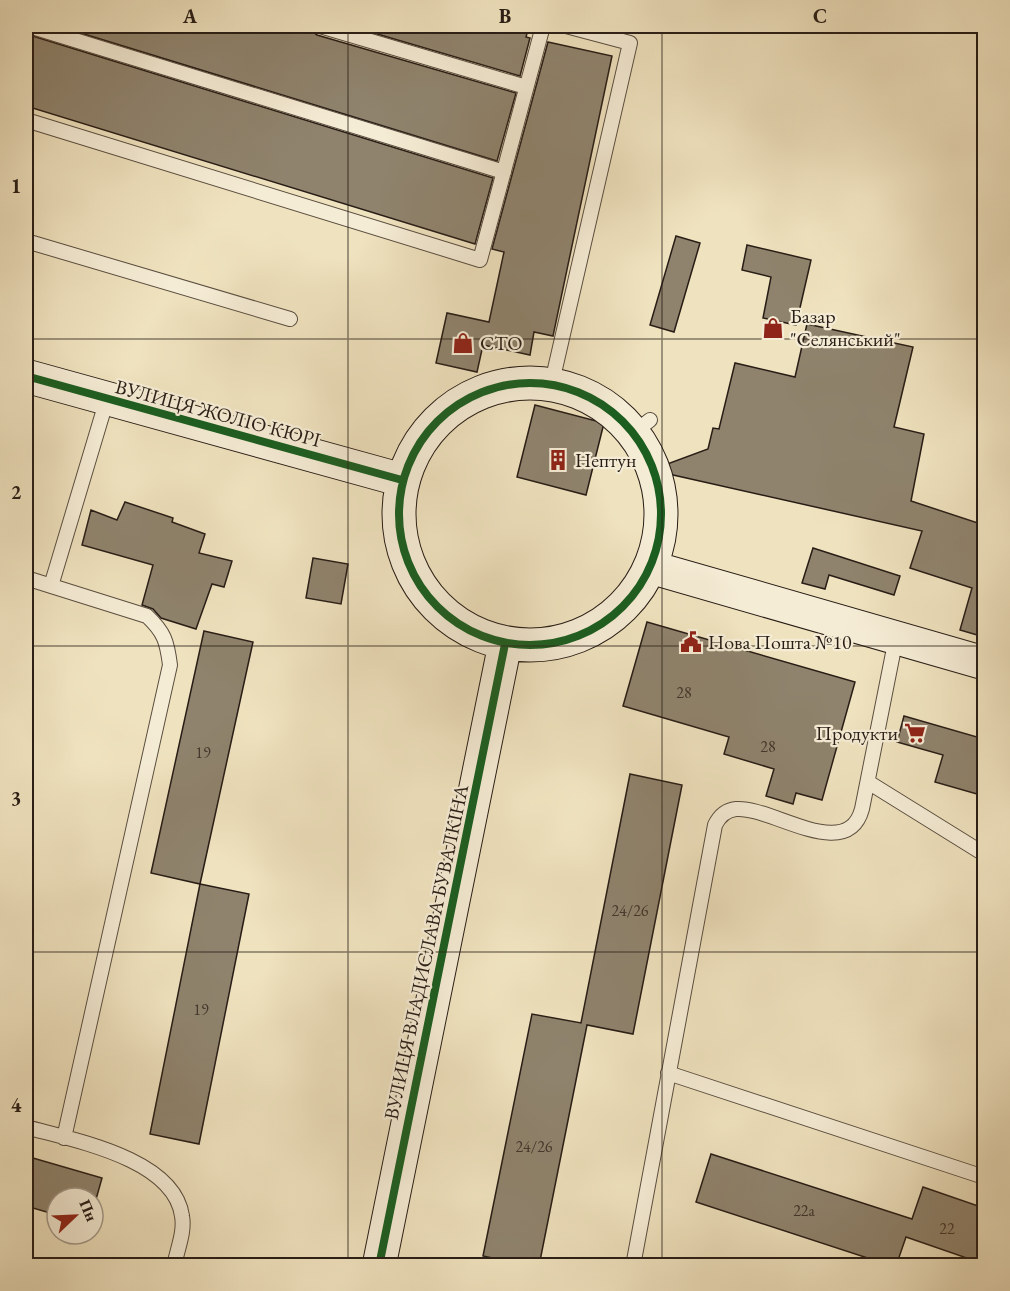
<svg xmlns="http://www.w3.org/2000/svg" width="1010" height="1291" viewBox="0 0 1010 1291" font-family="'EB Garamond',serif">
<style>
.building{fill:#8f836d;stroke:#281d16;stroke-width:1.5}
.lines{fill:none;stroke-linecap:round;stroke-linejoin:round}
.lane-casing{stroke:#5a4e40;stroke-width:16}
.secondary-casing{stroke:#281d16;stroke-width:35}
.lane{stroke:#f5ecd5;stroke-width:14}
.secondary{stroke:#f5ecd5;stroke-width:33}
.cycleway-casing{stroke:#f5ecd5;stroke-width:11}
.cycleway{stroke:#1b5e20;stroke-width:8}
.grid{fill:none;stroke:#281d16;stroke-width:1.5;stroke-opacity:0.55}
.labels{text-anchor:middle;stroke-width:4.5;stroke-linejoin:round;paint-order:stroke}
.number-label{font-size:16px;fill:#42362c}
.poi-label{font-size:20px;fill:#281d16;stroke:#f5ecd5;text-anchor:start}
.street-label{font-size:20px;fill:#281d16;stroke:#f5ecd5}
.neatline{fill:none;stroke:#281d16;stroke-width:2}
.grid-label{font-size:20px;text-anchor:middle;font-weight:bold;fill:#281d16}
</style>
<rect width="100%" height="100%" fill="#efe2be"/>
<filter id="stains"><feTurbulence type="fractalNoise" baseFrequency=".00333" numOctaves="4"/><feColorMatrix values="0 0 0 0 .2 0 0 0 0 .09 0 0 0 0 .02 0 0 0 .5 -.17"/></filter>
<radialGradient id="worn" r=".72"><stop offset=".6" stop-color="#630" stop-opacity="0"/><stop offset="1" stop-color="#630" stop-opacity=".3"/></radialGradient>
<!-- building -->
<path class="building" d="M58,26H311L313,32L317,35L516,93L497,161Z
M350,26H529L526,37L530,38L520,76Z
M26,34L493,178L475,244L26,106Z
M548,42L612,56L553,336L534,332L530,355L483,345L477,372L436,363L447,313L489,322L504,252L492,249Z
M676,236L700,243L674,332L650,325Z
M747,245L811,260L796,325L763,318L771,277L742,270Z
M807,324L913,347L894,427L924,434L911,501L984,525V637L960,630L972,588L910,568L922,531L651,470L708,449L713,428L719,429L735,363L795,377Z
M535,405L604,423L586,495L517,477Z
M125,502L173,518L172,522L205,534L199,553L232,561L224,587L212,584L196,629L161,618L153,609L142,605L153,565L82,545L91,510L117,520Z
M813,548L900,576L894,595L829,575L825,589L802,583Z
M313,558L348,564L341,604L306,598Z
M647,622L855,682L822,800L796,793L793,804L766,796L774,769L724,754L729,737L623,706Z
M204,631L253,642L200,884L151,873Z
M904,716L984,739V796L935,782L943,755L897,742Z
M630,774L682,785L633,1034L587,1025L539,1266H530L483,1256L532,1014L581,1023Z
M200,884L249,894L199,1144L150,1134Z
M711,1154L912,1219L923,1187L984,1208V1264L906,1237L896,1266H892L696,1202Z
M26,1156L102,1178L93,1210V1198H57V1215L26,1206Z"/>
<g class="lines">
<defs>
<path id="lane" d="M29,26L504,172
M320,26L526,87
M26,120L480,260L543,26
M26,241L290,319
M552,382L630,43L566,26
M632,434L650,420
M26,578L147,616C164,632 167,641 170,665L64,1138
M51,586L107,399
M868,782L984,854
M668,1073L984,1177
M26,1127C72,1140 174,1158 182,1216C185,1232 177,1250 174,1266
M633,1266L715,825C719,817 726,810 736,809C771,806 847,864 862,809L896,638"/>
<path id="secondary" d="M26,376L402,480
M399 514a131 131 0 1 1 262 0a131 131 0 1 1-262 0Z
M650,567L984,663
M379,1266L505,644"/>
</defs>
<!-- lane casing -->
<use href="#lane" class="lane-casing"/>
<!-- secondary casing -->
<use href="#secondary" class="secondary-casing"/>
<!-- lane -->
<use href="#lane" class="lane"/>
<!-- secondary -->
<use href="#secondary" class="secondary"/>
<defs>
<path id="cycleway" d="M26,376L402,480
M399 514a131 131 0 1 1 262 0a131 131 0 1 1-262 0Z
M379,1266L505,644"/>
</defs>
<!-- cycleway casing -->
<use href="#cycleway" class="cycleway-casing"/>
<!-- cycleway -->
<use href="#cycleway" class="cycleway"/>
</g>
<!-- grid -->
<path class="grid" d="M348,26V1266M662,26V1266M26,339H984M26,646H984M26,952H984"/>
<!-- icons -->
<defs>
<symbol id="shop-bare" viewBox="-9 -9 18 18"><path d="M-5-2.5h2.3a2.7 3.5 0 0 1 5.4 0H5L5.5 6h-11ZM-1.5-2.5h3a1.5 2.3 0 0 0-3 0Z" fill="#8f2418" stroke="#f5ecd5" stroke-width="2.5" paint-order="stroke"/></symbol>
<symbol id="building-bare" viewBox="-9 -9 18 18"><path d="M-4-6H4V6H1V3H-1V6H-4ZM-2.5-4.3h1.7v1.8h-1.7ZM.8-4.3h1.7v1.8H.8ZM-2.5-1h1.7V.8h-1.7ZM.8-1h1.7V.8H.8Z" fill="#8f2418" stroke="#f5ecd5" stroke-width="2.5" paint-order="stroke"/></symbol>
<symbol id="civic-bare" viewBox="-9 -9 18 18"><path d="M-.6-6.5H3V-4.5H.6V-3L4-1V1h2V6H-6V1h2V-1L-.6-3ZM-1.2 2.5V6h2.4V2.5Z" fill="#8f2418" stroke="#f5ecd5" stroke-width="2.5" paint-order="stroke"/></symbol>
<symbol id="supermarket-bare" viewBox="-9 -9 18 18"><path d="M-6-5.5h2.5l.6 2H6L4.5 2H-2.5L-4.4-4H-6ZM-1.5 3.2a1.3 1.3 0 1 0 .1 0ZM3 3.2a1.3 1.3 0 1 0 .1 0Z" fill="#8f2418" stroke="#f5ecd5" stroke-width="2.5" paint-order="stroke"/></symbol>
</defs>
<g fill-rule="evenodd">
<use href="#shop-bare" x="758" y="313" width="30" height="30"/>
<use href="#shop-bare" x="448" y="328" width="30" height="30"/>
<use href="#building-bare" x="543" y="445" width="30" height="30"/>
<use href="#civic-bare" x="676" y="627" width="30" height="30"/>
<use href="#supermarket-bare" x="900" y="718" width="30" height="30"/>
</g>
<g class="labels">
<!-- number labels -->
<g class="number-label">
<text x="684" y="698">28</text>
<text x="768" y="752">28</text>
<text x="203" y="758">19</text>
<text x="630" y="916">24/26</text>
<text x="201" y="1015">19</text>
<text x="534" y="1152">24/26</text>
<text x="804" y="1216">22а</text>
<text x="947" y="1234">22</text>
</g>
<!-- poi labels -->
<g class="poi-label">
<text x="790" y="323">Базар<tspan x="790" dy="23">"Селянський"</tspan></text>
<text x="480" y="350">СТО</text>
<text x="575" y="467">Нептун</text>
<text x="708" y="649">Нова Пошта №10</text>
<text x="898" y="740" text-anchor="end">Продукти</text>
</g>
<!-- street labels -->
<g class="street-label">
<text transform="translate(218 413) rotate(15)" y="7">ВУЛИЦЯ ЖОЛІО КЮРІ</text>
<text transform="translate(426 952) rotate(-78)" y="7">ВУЛИЦЯ ВЛАДИСЛАВА БУВАЛКІНА</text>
</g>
</g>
<!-- margin -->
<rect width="1010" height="1291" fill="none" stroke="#efe2be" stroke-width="66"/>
<!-- north arrow -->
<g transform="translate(75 1216) rotate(67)"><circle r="28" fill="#f5ecd5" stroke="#a39989" stroke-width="1.5"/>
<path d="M0-4.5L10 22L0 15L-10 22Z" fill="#8f2418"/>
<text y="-9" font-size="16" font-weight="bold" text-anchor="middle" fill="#281d16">Пн</text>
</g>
<rect x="33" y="33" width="944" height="1225" class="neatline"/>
<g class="grid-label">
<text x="190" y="23">A</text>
<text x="505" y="23">B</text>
<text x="820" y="23">C</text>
<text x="16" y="193">1</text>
<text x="16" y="499">2</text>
<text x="16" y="805">3</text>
<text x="16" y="1112">4</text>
</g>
<rect width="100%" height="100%" filter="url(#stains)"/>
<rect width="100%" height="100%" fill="url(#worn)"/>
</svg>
